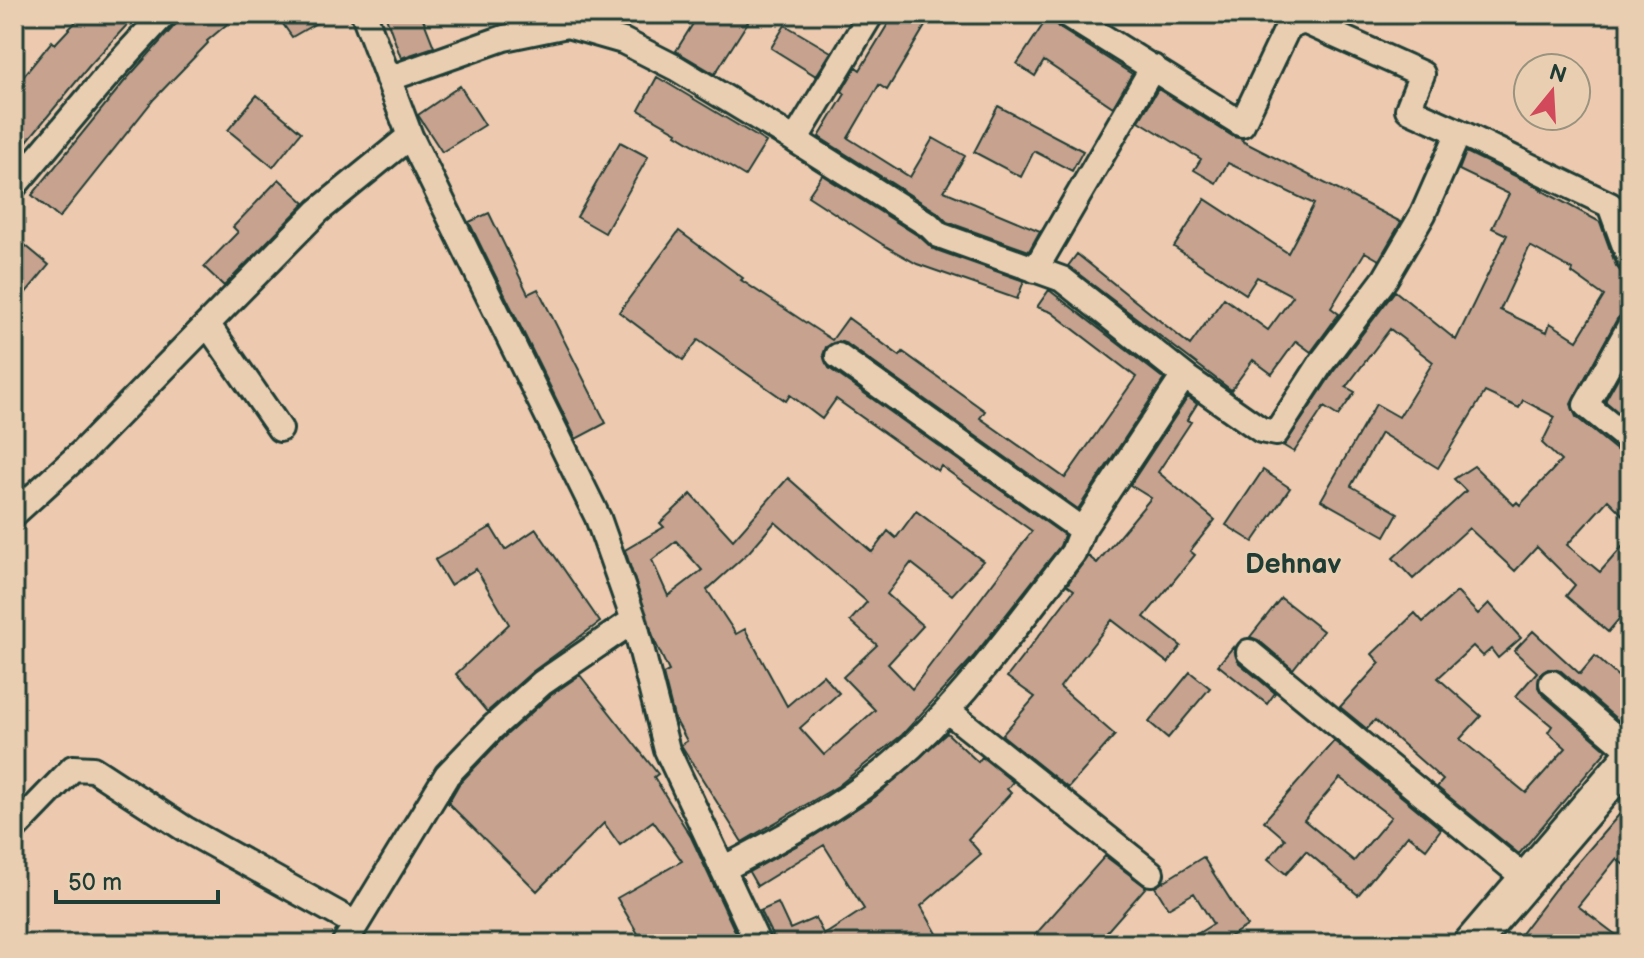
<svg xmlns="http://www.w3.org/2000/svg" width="1644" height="958" viewBox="0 0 1644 958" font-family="'Balsamiq Sans',sans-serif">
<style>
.building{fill:#c6a28f;stroke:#1f3d34;stroke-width:2;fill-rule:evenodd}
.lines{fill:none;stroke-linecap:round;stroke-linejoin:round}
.street-casing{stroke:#1f3d34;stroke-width:30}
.secondary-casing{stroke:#1f3d34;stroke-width:40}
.street{stroke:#eaceb1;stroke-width:24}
.secondary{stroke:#eaceb1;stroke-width:34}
.labels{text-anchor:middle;stroke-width:6;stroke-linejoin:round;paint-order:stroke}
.quarter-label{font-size:28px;font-weight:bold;fill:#1f3d34;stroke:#eaceb1}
</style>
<rect width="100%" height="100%" fill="#edc9af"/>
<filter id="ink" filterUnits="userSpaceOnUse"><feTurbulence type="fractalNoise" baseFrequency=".0125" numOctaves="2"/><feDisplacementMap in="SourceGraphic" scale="16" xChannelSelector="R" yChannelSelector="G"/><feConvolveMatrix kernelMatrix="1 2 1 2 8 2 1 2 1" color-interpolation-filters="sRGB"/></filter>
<g filter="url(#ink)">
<!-- building -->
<path class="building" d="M83,14H137L90,65L14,157V88L52,41L55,44Z
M185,14H239L207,41L208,43L154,99L59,218L32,195L123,83Z
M276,14H332L292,37Z
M385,14H421L434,47L401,58Z
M699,14H753L715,74L676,51Z
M894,14H905L925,26L887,90L879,85L848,138L910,177L933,138L965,156L944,191L1040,231L1029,251L947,222L937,212L819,137L845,94L842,91L856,67L860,70Z
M1050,14L1058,27L1132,74L1113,107L1044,61L1035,76L1017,64Z
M785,25L831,52L816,76L771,48Z
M657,77L766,142L745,176L676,134L677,132L639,110Z
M460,86L485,125L442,152L418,115Z
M1158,89L1234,137L1243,139L1242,141L1401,222L1379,260L1365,252L1331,308L1339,314L1311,352L1296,341L1272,374L1253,360L1231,390L1068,266L1077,254L1190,345L1224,298L1268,330L1293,296L1257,277L1246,294L1174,247L1205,199L1288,253L1314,204L1228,163L1216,183L1194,170L1201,159L1139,121Z
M257,95L301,132L273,167L228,130Z
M998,106L1083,151L1072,171L1034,151L1021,177L974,152Z
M620,142L648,157L605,233L577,217Z
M1466,152L1542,189L1541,190L1600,222L1616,266L1621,272L1630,275V311L1623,313L1617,319L1571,404L1576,417L1620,453L1630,456V522L1608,500L1567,545L1600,572L1630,538V606L1608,632L1566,596L1575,585L1537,547L1515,571L1469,528L1413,579L1393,558L1466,491L1454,479L1474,466L1514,505L1517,502L1520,505L1561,461L1542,443L1555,417L1523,400L1519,408L1485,392L1438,468L1381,433L1351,486L1398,513L1385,536L1321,500L1376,404L1399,417L1433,362L1390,329L1346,387L1355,392L1338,416L1324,407L1294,452L1284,446L1334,371L1395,291L1456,340L1507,235L1492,228L1509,194L1459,170ZM1530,246L1573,270L1572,273L1604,296L1577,340L1550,323L1547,332L1500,310Z
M822,175L920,237L933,249L1024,281L1017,299L917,264L882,244L808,196Z
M279,179L305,203L224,286L204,267L238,232L233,227Z
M489,213L528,294L538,289L606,423L576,439L469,222Z
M679,231L743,278L741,280L832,340L848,318L900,356L903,352L985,411L980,418L1065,478L1136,377L1051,312L1037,307L1049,290L1164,379L1078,509L847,344L839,341L826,347L823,355L829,368L1064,535L1060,546L973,657L902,735L838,786L742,842L681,745L687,741L674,717L663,674L669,671L655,642L625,550L664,527L660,523L691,494L733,540L788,478L872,552L888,531L896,538L916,511L983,561L952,595L911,563L887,594L923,626L888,664L912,689L1032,531L941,466L938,471L836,399L822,419L790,395L786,401L698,340L683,360L619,312ZM775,522L867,602L850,621L877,645L843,677L875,710L824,755L800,728L839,693L823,675L787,706L745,629L736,634L707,590L749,552ZM676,541L702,570L668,596L652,560Z
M14,236L49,265L14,307Z
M1630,357V422L1605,401Z
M1188,397L1197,404L1187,420L1191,422L1158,472L1215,520L1190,551L1195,555L1144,617L1181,646L1168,663L1112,620L1060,687L1115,735L1068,788L1002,735L1035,697L1007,677L1074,590L1067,585L1088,556L1097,563L1151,498L1130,485Z
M1263,470L1290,488L1253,542L1226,525Z
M491,527L505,550L536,529L600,622L532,672L487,712L456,674L509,624L476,569L450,585L435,560Z
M1457,592L1478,614L1489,603L1521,638L1498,658L1491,649L1483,656L1473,646L1438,678L1481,716L1460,739L1526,793L1566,748L1548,732L1552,726L1516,696L1537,672L1514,651L1533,631L1580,674L1595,656L1630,687V724L1627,728L1561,671L1548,669L1540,674L1538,687L1542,694L1607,750L1519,854L1437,787L1443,780L1375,720L1367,729L1340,707L1380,663L1372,654L1415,613L1423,622Z
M1281,598L1323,631L1293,669L1258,640L1250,637Z
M1233,647L1239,663L1275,693L1267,704L1218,665Z
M1190,672L1210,688L1168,738L1149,722Z
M580,675L658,774L654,777L691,837L741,944H699L694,935L678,944H644L617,898L682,861L653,821L620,845L604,823L537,891L448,803L459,784L503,738L551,695Z
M947,733L978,762L982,757L1013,782L1007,789L1011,793L968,839L981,854L921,906L943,944H773V937L760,911L778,903L790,929L815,918L824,935L864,909L824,845L757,886L749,872L814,836L875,797Z
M1334,741L1441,829L1426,849L1408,835L1358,895L1306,851L1286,874L1268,859L1285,839L1264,821ZM1340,778L1391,817L1354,861L1304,820Z
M1630,802V869L1616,859L1578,906L1628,944H1596L1583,935L1576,944H1513L1555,889Z
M1105,856L1146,887L1096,944H1027Z
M1203,857L1247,926L1217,944H1181L1213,924L1194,893L1168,908L1155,887Z"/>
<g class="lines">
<defs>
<path id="street" d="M364,14L410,136L598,518L634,620L667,750L758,944
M871,14L795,140L929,225L939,235L1062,279L1187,378L1261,430L1276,433L1322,362L1385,279L1423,214L1459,132L1408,109L1422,74L1304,21L1288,27L1242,124L1066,14
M388,79L504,38L567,25L623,41L676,68L795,140
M1459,132L1610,205L1630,260
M14,186L106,77L164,14
M1035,270L1153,67
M208,325L280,429
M1630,326L1586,405L1630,441
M838,356L1082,530L1184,376
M14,514L82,452L318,211L410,136
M1249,652L1526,879
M1552,683L1630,750
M948,711L1151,873
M14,829L73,768L93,769L185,829L356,924
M723,869C778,840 836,810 885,770C959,709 1014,628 1073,553L1082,530
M344,944L447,775L493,727L542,683L634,620"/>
<path id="secondary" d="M1471,944L1630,758"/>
</defs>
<!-- street casing -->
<use href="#street" class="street-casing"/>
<!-- secondary casing -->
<use href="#secondary" class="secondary-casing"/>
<!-- street -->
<use href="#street" class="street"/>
<!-- secondary -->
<use href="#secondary" class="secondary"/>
</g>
</g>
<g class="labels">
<!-- quarter labels -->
<g class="quarter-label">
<text x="1293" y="573">Dehnav</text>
</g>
</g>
<!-- margin -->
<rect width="1644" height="958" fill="none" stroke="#eaceb1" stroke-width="48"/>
<rect x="24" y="24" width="1596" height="910" fill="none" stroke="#1f3d34" stroke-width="3" filter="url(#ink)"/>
<!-- north arrow -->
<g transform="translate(1552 92) rotate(18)"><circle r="38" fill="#eaceb1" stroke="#99947f" stroke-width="2"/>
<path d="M0-6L14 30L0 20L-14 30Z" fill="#d1495b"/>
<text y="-12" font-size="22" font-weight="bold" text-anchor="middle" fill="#1f3d34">N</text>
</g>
<!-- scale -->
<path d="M56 890v12h162v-12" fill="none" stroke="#1f3d34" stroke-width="4"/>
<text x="68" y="890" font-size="24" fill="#1f3d34" stroke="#eaceb1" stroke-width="6" paint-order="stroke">50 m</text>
</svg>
